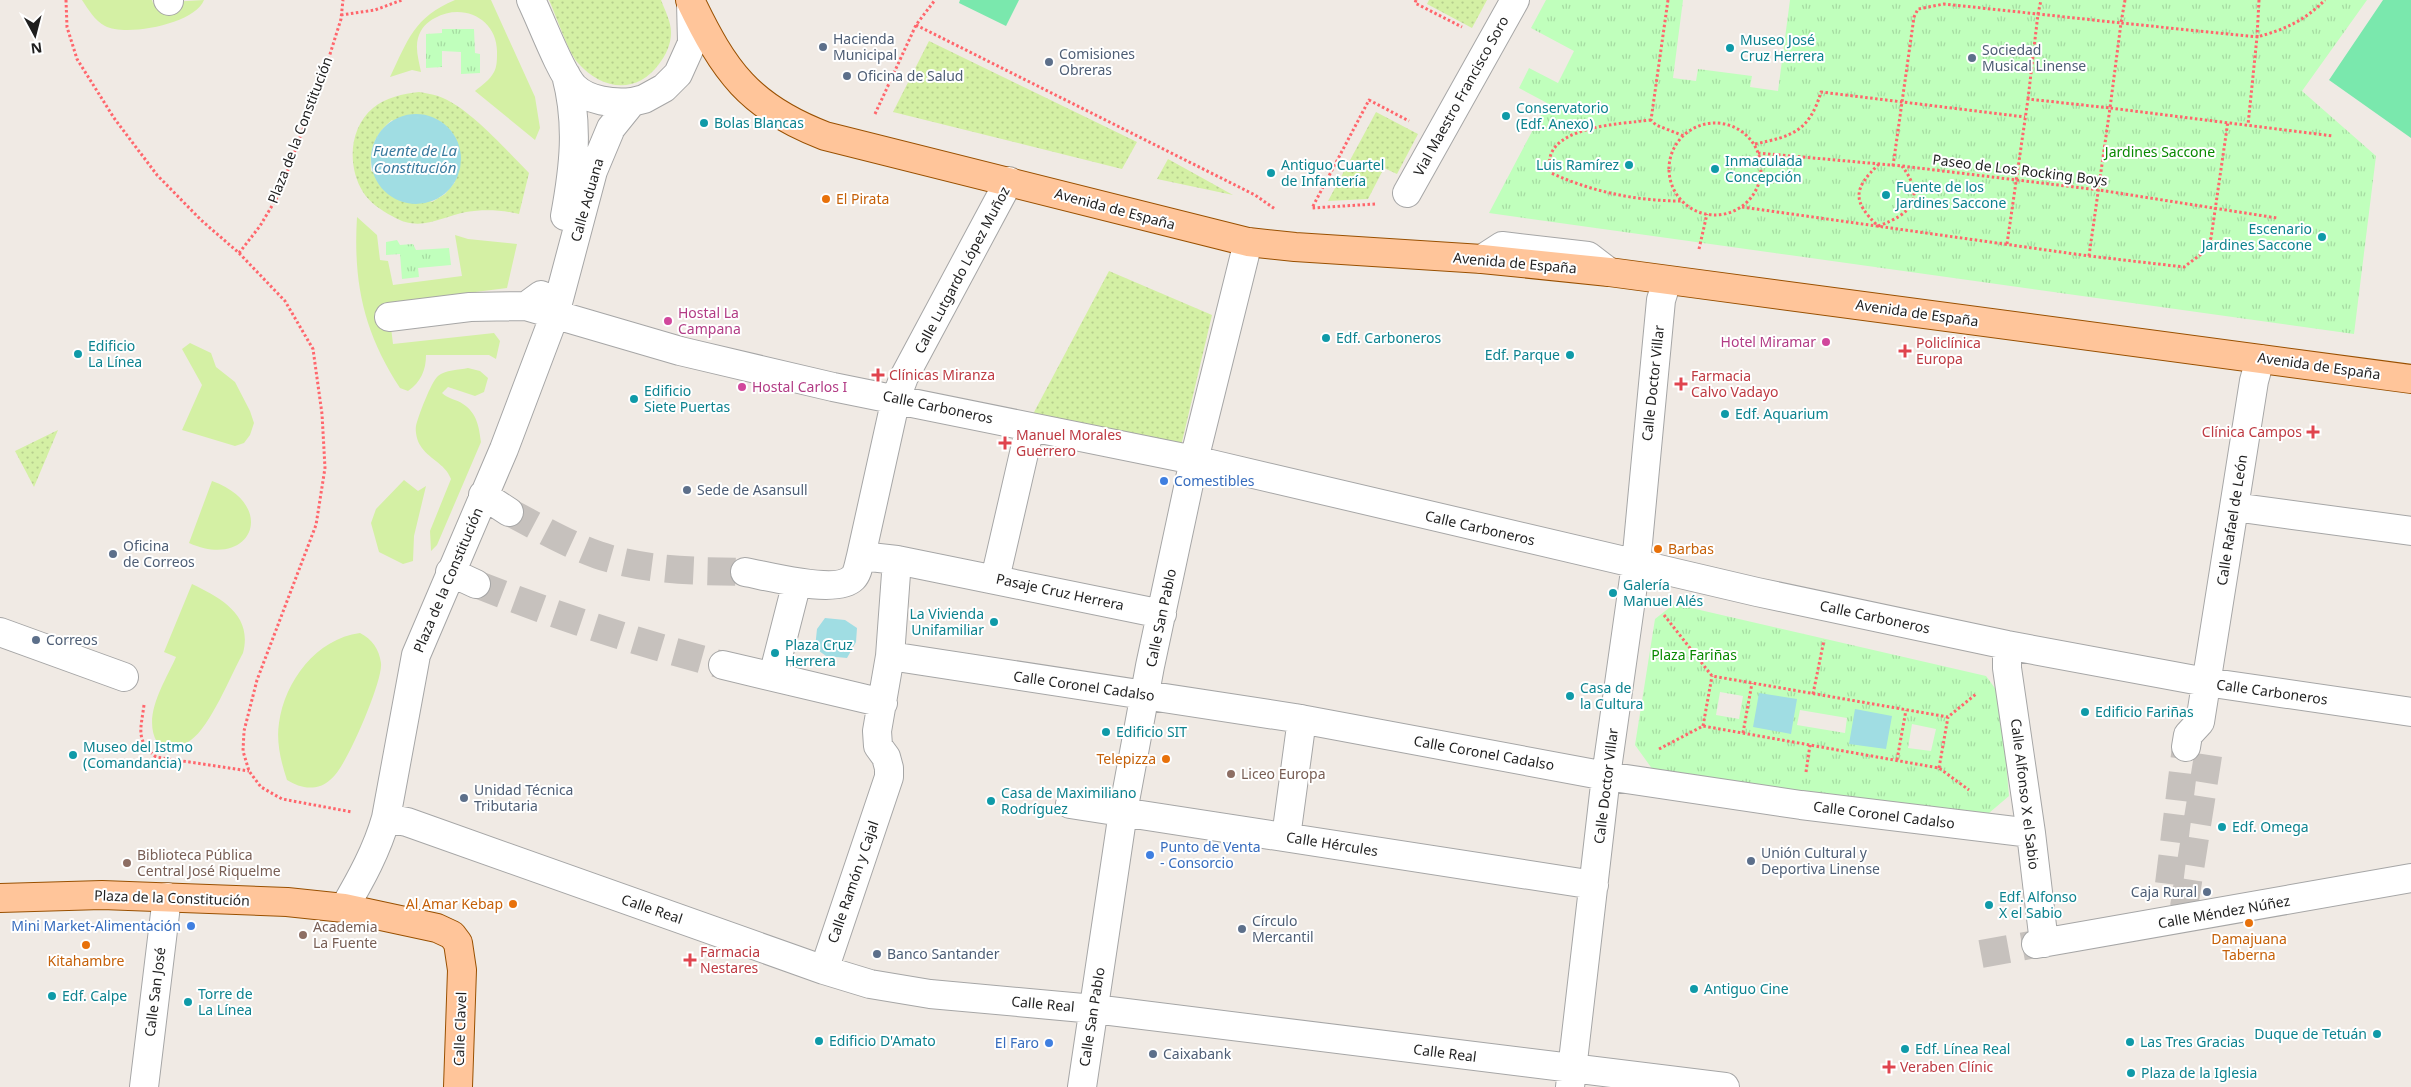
<svg xmlns="http://www.w3.org/2000/svg" width="2411" height="1087" viewBox="0 0 2411 1087" font-family="'Noto Sans',sans-serif">
<style>
.grass{fill:url(#grass-dots);fill-rule:evenodd}
.park{fill:url(#park-tufts);fill-rule:evenodd}
.garden{fill:#d4f0a4}
.pitch{fill:#7ae8ad}
.water{fill:#a0dde3}
.lines{fill:none;stroke-linecap:round;stroke-linejoin:round}
.minor-tunnel{stroke:#c6c1bd;stroke-width:28;stroke-dasharray:28 14;stroke-linecap:butt}
.minor-casing{stroke:#a6a6a6;stroke-width:30}
.major-casing{stroke:#995000;stroke-width:30}
.path{stroke:#ff666c;stroke-width:3;stroke-dasharray:2.5 2.5;stroke-linecap:butt}
.minor{stroke:#fff;stroke-width:28}
.major{stroke:#ffc59a;stroke-width:28}
.service-dot{fill:#5c6f8a;stroke:#fff;stroke-width:2}
.culture-dot{fill:#0f9aa8;stroke:#fff;stroke-width:2}
.food-dot{fill:#e8710a;stroke:#fff;stroke-width:2}
.hotel-dot{fill:#d1479c;stroke:#fff;stroke-width:2}
.health-dot{fill:#e0444e;stroke:#fff;stroke-width:2}
.shop-dot{fill:#3f7fe0;stroke:#fff;stroke-width:2}
.education-dot{fill:#8d6e63;stroke:#fff;stroke-width:2}
.labels{text-anchor:middle;stroke-width:4;stroke-linejoin:round;paint-order:stroke}
.service-label{font-size:14px;fill:#4e5e75;stroke:#fff;text-anchor:start}
.culture-label{font-size:14px;fill:#0d838f;stroke:#fff;text-anchor:start}
.street-label{font-size:14px;fill:#1f1f1f;stroke:#fff}
.park-label{font-size:14px;fill:#088900;stroke:#fff}
.food-label{font-size:14px;fill:#c56008;stroke:#fff;text-anchor:start}
.hotel-label{font-size:14px;fill:#b23c85;stroke:#fff;text-anchor:start}
.health-label{font-size:14px;fill:#be3a42;stroke:#fff;text-anchor:start}
.shop-label{font-size:14px;fill:#366cbe;stroke:#fff;text-anchor:start}
.education-label{font-size:14px;fill:#785e54;stroke:#fff;text-anchor:start}
.water-label{font-size:15px;font-style:italic;fill:#3a7b9f;stroke:#fff}
</style>
<defs>
<pattern id="grass-dots" width="8" height="8" patternUnits="userSpaceOnUse" patternTransform="scale(1.25)"><rect width="8" height="8" fill="#d4f0a4"/><path d="M2 2h.1M6 6h.1" fill="none" stroke="#b6cd8d" stroke-width="1.8" stroke-linecap="round"/></pattern>
<pattern id="park-tufts" width="24" height="20" patternUnits="userSpaceOnUse" patternTransform="scale(1.25)"><rect width="24" height="20" fill="#c0ffbc"/><path d="M3 7l-1-3M5 7V3M7 7l1-3M15 17l-1-3M17 17v-4M19 17l1-3" fill="none" stroke="#a5daa1"/></pattern>
</defs>
<rect width="100%" height="100%" fill="#f0eae4"/>
<!-- grass -->
<path class="grass" d="M549,0H661C665,11 671,21 671,33C671,44 666,55 659,64C636,95 602,90 578,63C568,52 556,15 549,0Z
M1429,0H1487L1472,28L1427,4Z
M929,41L1137,142L1122,169L893,112Z
M419,92C425,93 432,94 438,96C468,106 506,150 529,173L519,214C502,210 484,209 466,212C440,217 420,233 392,216C382,211 369,202 363,192C347,166 349,128 373,108C386,97 403,94 419,92ZM392,120L455,182L445,194L432,202L371,171C369,148 375,134 392,120Z
M1376,112L1418,134L1397,174L1384,168L1368,199L1328,201Z
M1168,159L1233,195L1157,179Z
M1109,271L1212,315L1181,446L1032,416Z
M58,430L34,487L15,451Z"/>
<!-- park -->
<path class="park" d="M1546,0H1683L1673,78L1696,81L1698,69L1752,76L1750,87L1778,91L1790,0H2367L2302,91L2376,156L2354,334L1489,213L1547,103L1519,88L1529,68L1558,83L1574,51L1531,28Z
M442,29H474L475,53L480,54V73L461,74V52L442,51V67L426,68V34L442,33Z
M397,240L400,245L413,244L416,250L449,248L451,265L418,268L419,277L402,279L400,254L386,255V242Z
M1674,604L1986,676L2000,695L2009,796L1989,813L1829,795L1653,770L1635,745L1655,619ZM1720,692L1743,696L1739,719L1716,715ZM1800,710L1847,718L1845,733L1797,725ZM1912,724L1936,729L1931,751L1908,748Z"/>
<!-- garden -->
<path class="garden" d="M82,0H152L153,3L204,0C195,24 126,37 105,26C95,21 88,9 82,0Z
M455,0H491L535,97L540,128L535,140L475,91C482,85 490,80 494,72C497,67 497,59 497,53C498,20 464,2 435,18C427,22 421,28 418,38C415,49 419,61 421,72L412,70L390,77C408,40 414,17 455,0Z
M357,217L377,235L380,260L388,261L393,285L462,276L455,235L468,239L517,244L507,288L388,303L393,344L494,333L500,341L496,359L489,355H426C426,370 421,382 408,391L400,388C364,333 353,283 357,217Z
M190,343L211,353L216,367L235,382L250,411L254,423L250,435L244,443L235,446L182,430L202,385L182,349Z
M468,368L480,371L488,378L484,392L475,396L448,387L442,393C448,399 456,399 463,404C477,413 479,427 481,442L437,545L431,551L430,531L451,479C445,463 428,459 420,445C417,441 415,431 416,426C418,417 431,382 438,376C445,370 459,370 468,368Z
M404,480L418,491L426,486L414,536L413,561L403,564L379,552L371,523L376,509Z
M212,481C279,505 252,571 189,543Z
M192,584C221,598 253,615 243,653C231,675 210,727 191,740C182,747 167,745 157,742C142,716 165,682 176,657L164,652Z
M360,633C372,639 379,649 381,663C383,681 348,761 335,775C332,779 324,785 320,786C308,790 297,786 287,780C281,762 276,742 279,723C285,681 316,639 360,633Z"/>
<!-- pitch -->
<path class="pitch" d="M960,0H1019L1006,26L959,3Z
M2383,0H2411V138L2329,80Z"/>
<!-- water -->
<path class="water" d="M371 159a45 45 0 1 1 90 0a45 45 0 1 1-90 0Z
M825,618L845,620L857,628L856,642L847,658L826,656L815,648L817,629Z
M1759,693L1797,699L1791,734L1753,727Z
M1855,709L1892,716L1886,749L1849,744Z"/>
<g class="lines">
<!-- minor-tunnel -->
<path class="minor-tunnel" d="M509,512C538,527 567,544 598,555C645,571 696,571 745,572
M476,584C557,616 638,643 723,665
M2169,884L2186,747
M2184,907L2210,743
M1981,954L2036,944"/>
<defs>
<path id="minor" d="M168,0L169,1
M531,0C541,20 560,72 574,87C588,101 614,104 632,102
M1407,193L1515,0
M565,216C574,167 579,124 566,75
M1482,259L1502,246L1588,256L1609,272
M526,306L680,351L833,387L1194,460L1757,592L2007,645L2206,682L2411,712
M389,317L470,307L526,306L541,295
M483,495L509,512
M2234,507L2411,531
M897,560L1162,614
M450,572L476,584
M745,572C768,576 836,595 853,578C858,573 859,563 861,556
M995,579L1030,427
M0,632L124,677
M2007,645V668L2031,833L2044,943
M890,656L897,560L861,556L896,398L904,377L1009,181
M723,665L883,703
M773,676L797,582
M2186,747L2188,735L2200,722L2254,381L2260,359
M1070,804L1594,885
M386,818L407,822L824,970L870,984L930,994L1094,1009L1725,1087
M1286,837L1302,719
M344,908C361,879 377,850 386,818L416,655L504,449L555,314L593,171L611,128L632,102L644,99L664,88L678,74L692,43L691,3
M2036,944L2411,878
M824,970L889,777V768L886,757L878,746L877,731L890,656L1295,718L1606,776L1801,805L2031,833
M144,1087L167,897
M1082,1087L1123,812L1150,666L1194,460L1248,242
M1570,1087L1606,776L1636,564L1661,300L1666,284L1673,281"/>
<path id="major" d="M690,0C724,71 749,107 825,136L1248,242L1295,247L1482,259L1609,272L2411,379
M0,898L102,895L287,902L344,908L437,928L452,935L458,943L462,970L458,1087"/>
</defs>
<!-- minor casing -->
<use href="#minor" class="minor-casing"/>
<!-- major casing -->
<use href="#major" class="major-casing"/>
<!-- path -->
<path class="path" d="M66,0L67,27L77,59L114,118L157,175L201,220L239,253L285,301L313,349L322,414L325,468L316,525L257,680L244,731L243,751L249,771L261,787L282,799L352,812
M1416,0L1415,3L1462,27
M1668,0L1651,120L1656,125L1684,136
M2259,0L2257,37C2286,29 2304,21 2325,0
M341,15L375,10L402,0
M916,25L1255,195L1275,209
M2028,99L2038,14L2121,23L2125,0
M875,114L916,25L935,0
M1651,120C1621,124 1537,126 1551,173C1593,192 1636,201 1682,201
M1669 169a46 46 0 1 1 92 0a46 46 0 1 1-92 0Z
M1755,144C1792,136 1809,132 1821,92L2025,117
M1758,153L1902,166L2099,190L2277,218
M1879,164C1853,189 1852,201 1878,226C1912,214 1926,198 1902,166
M1893,166L1914,17L1918,9L1944,4L2038,14L2041,0
M1375,204L1312,208L1369,100L1409,121
M1742,207L2089,256L2184,267L2204,252L2211,238L2228,121
M2007,244L2028,99L2110,108L2121,23L2257,37L2248,125
M1699,249L1707,214
M239,253L260,226L279,194L326,67L341,19L343,0
M2089,256L2110,108L2333,136
M1664,615L1712,676L1948,717L1976,694
M1813,694L1824,640
M144,705C141,729 135,740 156,757L249,771
M1703,726L1712,676
M1743,733L1752,683
M1659,749L1703,726L1939,768L1969,790
M1897,760L1906,710
M1939,768L1948,717
M1806,772L1810,745"/>
<!-- minor -->
<use href="#minor" class="minor"/>
<!-- major -->
<use href="#major" class="major"/>
</g>
<!-- markers -->
<g class="service-dot">
<circle cx="823" cy="47" r="5"/>
<circle cx="1972" cy="58" r="5"/>
<circle cx="1049" cy="62" r="5"/>
<circle cx="847" cy="76" r="5"/>
<circle cx="687" cy="490" r="5"/>
<circle cx="113" cy="554" r="5"/>
<circle cx="36" cy="640" r="5"/>
<circle cx="464" cy="798" r="5"/>
<circle cx="1751" cy="861" r="5"/>
<circle cx="2207" cy="892" r="5"/>
<circle cx="1242" cy="929" r="5"/>
<circle cx="877" cy="954" r="5"/>
<circle cx="1153" cy="1054" r="5"/>
</g>
<g class="culture-dot">
<circle cx="1730" cy="48" r="5"/>
<circle cx="1506" cy="116" r="5"/>
<circle cx="704" cy="123" r="5"/>
<circle cx="1629" cy="165" r="5"/>
<circle cx="1715" cy="169" r="5"/>
<circle cx="1271" cy="173" r="5"/>
<circle cx="1886" cy="195" r="5"/>
<circle cx="2322" cy="237" r="5"/>
<circle cx="1326" cy="338" r="5"/>
<circle cx="78" cy="354" r="5"/>
<circle cx="1570" cy="355" r="5"/>
<circle cx="634" cy="399" r="5"/>
<circle cx="1725" cy="414" r="5"/>
<circle cx="1613" cy="593" r="5"/>
<circle cx="994" cy="622" r="5"/>
<circle cx="775" cy="653" r="5"/>
<circle cx="1570" cy="696" r="5"/>
<circle cx="2085" cy="712" r="5"/>
<circle cx="1106" cy="732" r="5"/>
<circle cx="73" cy="755" r="5"/>
<circle cx="991" cy="801" r="5"/>
<circle cx="2222" cy="827" r="5"/>
<circle cx="1989" cy="905" r="5"/>
<circle cx="1694" cy="989" r="5"/>
<circle cx="52" cy="996" r="5"/>
<circle cx="188" cy="1002" r="5"/>
<circle cx="2377" cy="1034" r="5"/>
<circle cx="819" cy="1041" r="5"/>
<circle cx="2130" cy="1042" r="5"/>
<circle cx="1905" cy="1049" r="5"/>
<circle cx="2131" cy="1073" r="5"/>
</g>
<g class="food-dot">
<circle cx="826" cy="199" r="5"/>
<circle cx="1658" cy="549" r="5"/>
<circle cx="1166" cy="759" r="5"/>
<circle cx="513" cy="904" r="5"/>
<circle cx="2249" cy="923" r="5"/>
<circle cx="86" cy="945" r="5"/>
</g>
<g class="hotel-dot">
<circle cx="668" cy="321" r="5"/>
<circle cx="1826" cy="342" r="5"/>
<circle cx="742" cy="387" r="5"/>
</g>
<g class="health-dot">
<path d="M1902.5 343.5h5v5h5v5h-5v5h-5v-5h-5v-5h5z"/>
<path d="M875.5 367.5h5v5h5v5h-5v5h-5v-5h-5v-5h5z"/>
<path d="M1678.5 376.5h5v5h5v5h-5v5h-5v-5h-5v-5h5z"/>
<path d="M2310.5 424.5h5v5h5v5h-5v5h-5v-5h-5v-5h5z"/>
<path d="M1002.5 435.5h5v5h5v5h-5v5h-5v-5h-5v-5h5z"/>
<path d="M687.5 952.5h5v5h5v5h-5v5h-5v-5h-5v-5h5z"/>
<path d="M1886.5 1059.5h5v5h5v5h-5v5h-5v-5h-5v-5h5z"/>
</g>
<g class="shop-dot">
<circle cx="1164" cy="481" r="5"/>
<circle cx="1150" cy="855" r="5"/>
<circle cx="191" cy="926" r="5"/>
<circle cx="1049" cy="1043" r="5"/>
</g>
<g class="education-dot">
<circle cx="1231" cy="774" r="5"/>
<circle cx="127" cy="863" r="5"/>
<circle cx="303" cy="935" r="5"/>
</g>
<g class="labels">
<!-- service labels -->
<g class="service-label">
<text x="833" y="44">Hacienda<tspan x="833" dy="16">Municipal</tspan></text>
<text x="1982" y="55">Sociedad<tspan x="1982" dy="16">Musical Linense</tspan></text>
<text x="1059" y="59">Comisiones<tspan x="1059" dy="16">Obreras</tspan></text>
<text x="857" y="81">Oficina de Salud</text>
<text x="697" y="495">Sede de Asansull</text>
<text x="123" y="551">Oficina<tspan x="123" dy="16">de Correos</tspan></text>
<text x="46" y="645">Correos</text>
<text x="474" y="795">Unidad Técnica<tspan x="474" dy="16">Tributaria</tspan></text>
<text x="1761" y="858">Unión Cultural y<tspan x="1761" dy="16">Deportiva Linense</tspan></text>
<text x="2197" y="897" text-anchor="end">Caja Rural</text>
<text x="1252" y="926">Círculo<tspan x="1252" dy="16">Mercantil</tspan></text>
<text x="887" y="959">Banco Santander</text>
<text x="1163" y="1059">Caixabank</text>
</g>
<!-- culture labels -->
<g class="culture-label">
<text x="1740" y="45">Museo José<tspan x="1740" dy="16">Cruz Herrera</tspan></text>
<text x="1516" y="113">Conservatorio<tspan x="1516" dy="16">(Edf. Anexo)</tspan></text>
<text x="714" y="128">Bolas Blancas</text>
<text x="1725" y="166">Inmaculada<tspan x="1725" dy="16">Concepción</tspan></text>
<text x="1281" y="170">Antiguo Cuartel<tspan x="1281" dy="16">de Infantería</tspan></text>
<text x="1619" y="170" text-anchor="end">Luis Ramírez</text>
<text x="1896" y="192">Fuente de los<tspan x="1896" dy="16">Jardines Saccone</tspan></text>
<text x="2312" y="234" text-anchor="end">Escenario<tspan x="2312" dy="16">Jardines Saccone</tspan></text>
<text x="1336" y="343">Edf. Carboneros</text>
<text x="88" y="351">Edificio<tspan x="88" dy="16">La Línea</tspan></text>
<text x="1560" y="360" text-anchor="end">Edf. Parque</text>
<text x="644" y="396">Edificio<tspan x="644" dy="16">Siete Puertas</tspan></text>
<text x="1735" y="419">Edf. Aquarium</text>
<text x="1623" y="590">Galería<tspan x="1623" dy="16">Manuel Alés</tspan></text>
<text x="984" y="619" text-anchor="end">La Vivienda<tspan x="984" dy="16">Unifamiliar</tspan></text>
<text x="785" y="650">Plaza Cruz<tspan x="785" dy="16">Herrera</tspan></text>
<text x="1580" y="693">Casa de<tspan x="1580" dy="16">la Cultura</tspan></text>
<text x="2095" y="717">Edificio Fariñas</text>
<text x="1116" y="737">Edificio SIT</text>
<text x="83" y="752">Museo del Istmo<tspan x="83" dy="16">(Comandancia)</tspan></text>
<text x="1001" y="798">Casa de Maximiliano<tspan x="1001" dy="16">Rodríguez</tspan></text>
<text x="2232" y="832">Edf. Omega</text>
<text x="1999" y="902">Edf. Alfonso<tspan x="1999" dy="16">X el Sabio</tspan></text>
<text x="1704" y="994">Antiguo Cine</text>
<text x="198" y="999">Torre de<tspan x="198" dy="16">La Línea</tspan></text>
<text x="62" y="1001">Edf. Calpe</text>
<text x="2367" y="1039" text-anchor="end">Duque de Tetuán</text>
<text x="829" y="1046">Edificio D'Amato</text>
<text x="2140" y="1047">Las Tres Gracias</text>
<text x="1915" y="1054">Edf. Línea Real</text>
<text x="2141" y="1078">Plaza de la Iglesia</text>
</g>
<!-- street labels -->
<g class="street-label">
<text transform="translate(1461 96) rotate(-61)" y="5">Vial Maestro Francisco Soro</text>
<text transform="translate(300 130) rotate(-69)" y="5">Plaza de la Constitución</text>
<text transform="translate(2020 170) rotate(7)" y="5">Paseo de Los Rocking Boys</text>
<text transform="translate(587 200) rotate(-74)" y="5">Calle Aduana</text>
<text transform="translate(1115 209) rotate(15)" y="5">Avenida de España</text>
<text transform="translate(1515 263) rotate(5)" y="5">Avenida de España</text>
<text transform="translate(962 270) rotate(-62)" y="5">Calle Lutgardo López Muñoz</text>
<text transform="translate(1917 313) rotate(8)" y="5">Avenida de España</text>
<text transform="translate(2319 366) rotate(8)" y="5">Avenida de España</text>
<text transform="translate(1653 383) rotate(-84)" y="5">Calle Doctor Villar</text>
<text transform="translate(938 407) rotate(12)" y="5">Calle Carboneros</text>
<text transform="translate(2232 520) rotate(-81)" y="5">Calle Rafael de León</text>
<text transform="translate(1480 528) rotate(13)" y="5">Calle Carboneros</text>
<text transform="translate(448 580) rotate(-67)" y="5">Plaza de la Constitución</text>
<text transform="translate(1060 592) rotate(12)" y="5">Pasaje Cruz Herrera</text>
<text transform="translate(1875 617) rotate(12)" y="5">Calle Carboneros</text>
<text transform="translate(1161 618) rotate(-78)" y="5">Calle San Pablo</text>
<text transform="translate(1084 686) rotate(8)" y="5">Calle Coronel Cadalso</text>
<text transform="translate(2272 692) rotate(8)" y="5">Calle Carboneros</text>
<text transform="translate(1484 753) rotate(10)" y="5">Calle Coronel Cadalso</text>
<text transform="translate(1606 786) rotate(-83)" y="5">Calle Doctor Villar</text>
<text transform="translate(2025 794) rotate(83)" y="5">Calle Alfonso X el Sabio</text>
<text transform="translate(1884 815) rotate(7)" y="5">Calle Coronel Cadalso</text>
<text transform="translate(1332 844) rotate(9)" y="5">Calle Hércules</text>
<text transform="translate(853 882) rotate(-71)" y="5">Calle Ramón y Cajal</text>
<text transform="translate(172 898) rotate(2)" y="5">Plaza de la Constitución</text>
<text transform="translate(652 909) rotate(19)" y="5">Calle Real</text>
<text transform="translate(2224 912) rotate(-10)" y="5">Calle Méndez Núñez</text>
<text transform="translate(155 992) rotate(-83)" y="5">Calle San José</text>
<text transform="translate(1043 1004) rotate(5)" y="5">Calle Real</text>
<text transform="translate(1092 1017) rotate(-81)" y="5">Calle San Pablo</text>
<text transform="translate(460 1029) rotate(-88)" y="5">Calle Clavel</text>
<text transform="translate(1445 1053) rotate(7)" y="5">Calle Real</text>
</g>
<!-- park labels -->
<g class="park-label">
<text x="2160" y="157">Jardines Saccone</text>
<text x="1694" y="660">Plaza Fariñas</text>
</g>
<!-- food labels -->
<g class="food-label">
<text x="836" y="204">El Pirata</text>
<text x="1668" y="554">Barbas</text>
<text x="1156" y="764" text-anchor="end">Telepizza</text>
<text x="503" y="909" text-anchor="end">Al Amar Kebap</text>
<text x="2249" y="944" text-anchor="middle">Damajuana<tspan x="2249" dy="16">Taberna</tspan></text>
<text x="86" y="966" text-anchor="middle">Kitahambre</text>
</g>
<!-- hotel labels -->
<g class="hotel-label">
<text x="678" y="318">Hostal La<tspan x="678" dy="16">Campana</tspan></text>
<text x="1816" y="347" text-anchor="end">Hotel Miramar</text>
<text x="752" y="392">Hostal Carlos I</text>
</g>
<!-- health labels -->
<g class="health-label">
<text x="1916" y="348">Policlínica<tspan x="1916" dy="16">Europa</tspan></text>
<text x="889" y="380">Clínicas Miranza</text>
<text x="1691" y="381">Farmacia<tspan x="1691" dy="16">Calvo Vadayo</tspan></text>
<text x="2302" y="437" text-anchor="end">Clínica Campos</text>
<text x="1016" y="440">Manuel Morales<tspan x="1016" dy="16">Guerrero</tspan></text>
<text x="700" y="957">Farmacia<tspan x="700" dy="16">Nestares</tspan></text>
<text x="1900" y="1072">Veraben Clínic</text>
</g>
<!-- shop labels -->
<g class="shop-label">
<text x="1174" y="486">Comestibles</text>
<text x="1160" y="852">Punto de Venta<tspan x="1160" dy="16">- Consorcio</tspan></text>
<text x="181" y="931" text-anchor="end">Mini Market-Alimentación</text>
<text x="1039" y="1048" text-anchor="end">El Faro</text>
</g>
<!-- education labels -->
<g class="education-label">
<text x="1241" y="779">Liceo Europa</text>
<text x="137" y="860">Biblioteca Pública<tspan x="137" dy="16">Central José Riquelme</tspan></text>
<text x="313" y="932">Academia<tspan x="313" dy="16">La Fuente</tspan></text>
</g>
<!-- water labels -->
<g class="water-label">
<text x="415" y="156">Fuente de La<tspan x="415" dy="17">Constitución</tspan></text>
</g>
</g>
<!-- north arrow -->
<g transform="translate(35 35) rotate(173)" stroke="#ffffff" stroke-width="4" paint-order="stroke">
<path d="M0-4L9 19L0 12L-9 19Z" fill="#1f1f1f"/>
<text y="-8" font-size="14" font-weight="bold" text-anchor="middle" fill="#1f1f1f">N</text>
</g>
</svg>
